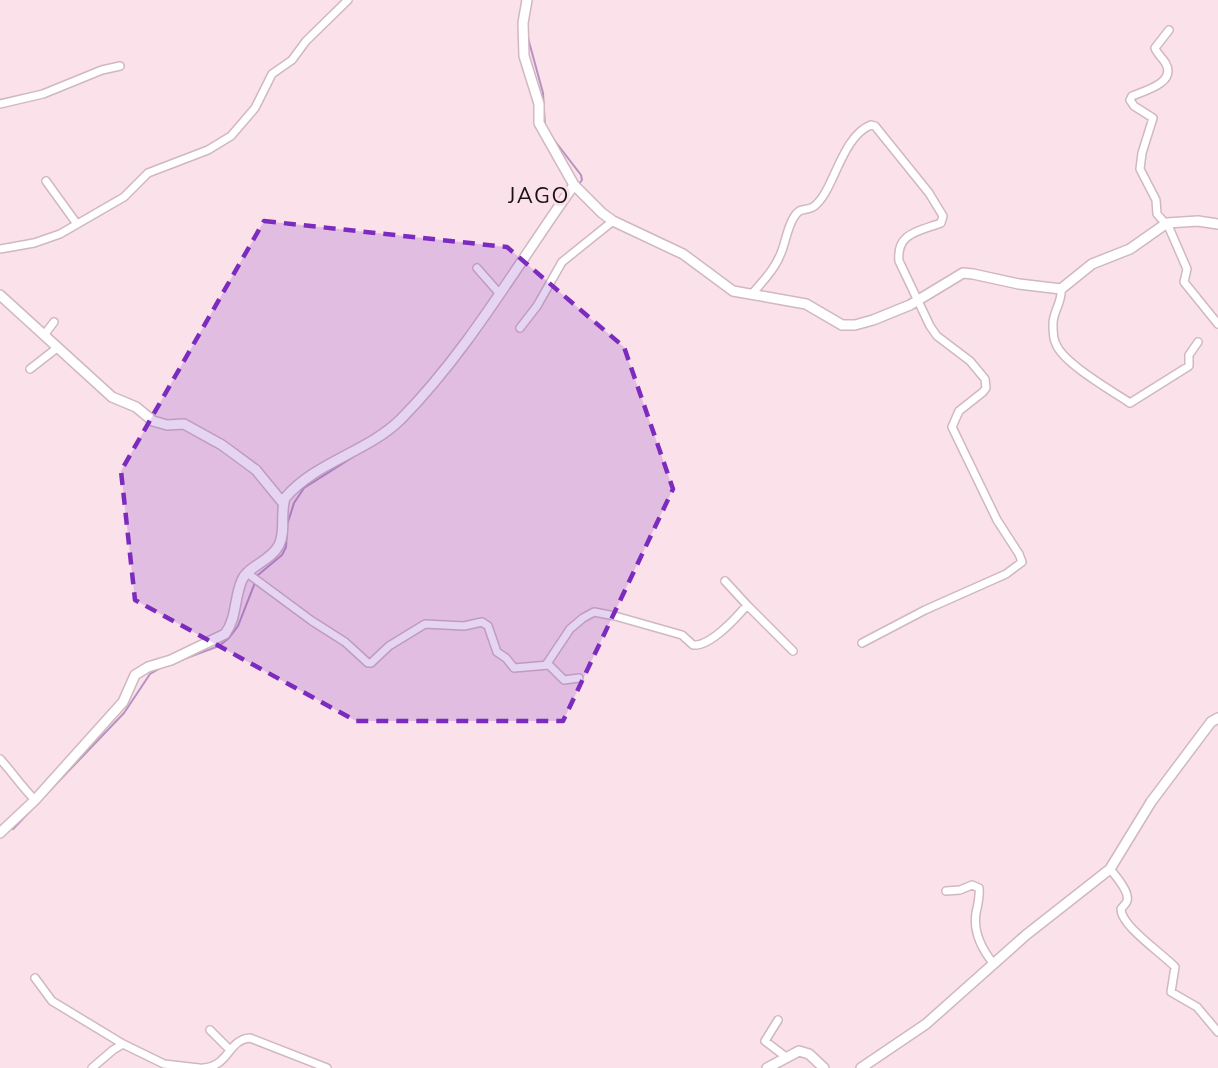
<svg xmlns="http://www.w3.org/2000/svg" width="1218" height="1068" viewBox="0 0 1218 1068" font-family="'Nunito Sans',sans-serif">
<style>
.lines{fill:none;stroke-linecap:round;stroke-linejoin:round}
.stream{stroke:#b791c1;stroke-width:2}
.street-casing{stroke:#d0b8c0;stroke-width:10}
.secondary-casing{stroke:#d0b8c0;stroke-width:12}
.street{stroke:#fff;stroke-width:7}
.secondary{stroke:#fff;stroke-width:9}
.marked{fill:#7b2cbf;fill-opacity:0.2;stroke:#7b2cbf;stroke-width:4.5;stroke-dasharray:12 8;stroke-linejoin:round}
.labels{text-anchor:middle;stroke-width:6;stroke-linejoin:round;paint-order:stroke}
.quarter-label{font-size:22px;letter-spacing:1.5px;fill:#1a1215;stroke:#fae1ea}
</style>
<rect width="100%" height="100%" fill="#fae1ea"/>
<g class="lines">
<!-- stream -->
<path class="stream" d="M528,38L543,93L545,126
M551,136L581,175L582,180L578,185
M405,421L427,397
M287,525L294,503L304,488L353,457
M181,660L219,646L229,638L238,626L258,575L282,555L286,547L287,530
M13,829L124,713L150,674L164,666"/>
<defs>
<path id="street" d="M0,104L43,94L102,70L120,66
M46,181L77,224
M1167,223L1187,269L1184,282L1218,324
M1166,224L1157,214L1156,200L1140,169L1142,153L1153,118L1134,106L1130,100L1132,96C1144,91 1176,83 1166,64C1163,58 1157,54 1155,48L1169,30
M0,249L34,243L60,234L124,197L148,173L208,150L231,136L255,108L272,74L292,60L306,41L348,0
M477,268L499,293
M1061,289C1063,301 1052,313 1053,325C1053,331 1053,339 1056,344C1063,363 1112,391 1130,403L1189,366V355L1198,342
M752,294C763,281 775,269 781,253C786,241 787,228 794,217C801,206 804,212 813,207C818,204 822,198 825,193C837,173 847,134 871,125L875,126L929,193L943,216L941,223C919,231 896,233 899,261L930,326L937,336L970,361L985,379L986,388L983,392L959,411L952,427L997,520L1019,554L1022,562L1006,574L925,610L862,643
M520,328L537,306L562,262L613,221
M44,335L54,322
M30,369L57,348
M247,573L312,621L345,642L368,663H371L389,646L425,624L464,626L482,622L488,626L497,652L506,658L514,668L549,665L564,680L579,678
M747,605L793,651
M546,665L570,629L583,618L594,612L615,616L682,635L693,645C710,647 737,617 747,605L725,581
M0,759C13,773 21,786 35,800
M1110,869C1115,875 1130,892 1127,901C1126,904 1123,906 1121,909C1121,926 1163,954 1175,967L1171,992L1197,1007L1218,1032
M946,891L960,890L972,885L979,888C980,896 978,904 976,913C973,932 981,948 993,963
M35,978L52,1001L123,1044
M778,1020L765,1041L786,1057
M210,1030L230,1050
M92,1068L113,1050L123,1044L164,1064L199,1068
M203,1068C230,1066 227,1040 250,1038L327,1068"/>
<path id="secondary" d="M574,185L602,213L613,221L683,254L733,291L806,304L842,325H855L873,320L910,305L963,273L973,274L1019,284L1061,289L1092,264L1130,249L1167,223L1198,221L1218,224
M0,295L112,397L136,407L153,421L167,425L184,424L222,445L256,470L283,503
M0,833L35,800L123,702L135,675L148,667L171,660L225,634C237,618 234,598 242,580C248,566 271,561 279,545C286,531 280,513 285,498C315,462 368,452 401,419C469,350 518,263 574,185L539,123V104L524,56L523,23L527,0
M767,1068L799,1051L809,1054L824,1068
M861,1068L926,1024L1026,935L1110,869L1151,802L1211,722L1218,718"/>
</defs>
<!-- street casing -->
<use href="#street" class="street-casing"/>
<!-- secondary casing -->
<use href="#secondary" class="secondary-casing"/>
<!-- street -->
<use href="#street" class="street"/>
<!-- secondary -->
<use href="#secondary" class="secondary"/>
</g>
<!-- marked area -->
<path class="marked" d="M264,221L507,247L624,347L673,489L563,721H356L135,600L121,471Z"/>
<g class="labels">
<!-- quarter labels -->
<g class="quarter-label">
<text x="539" y="203">JAGO</text>
</g>
</g>
</svg>
